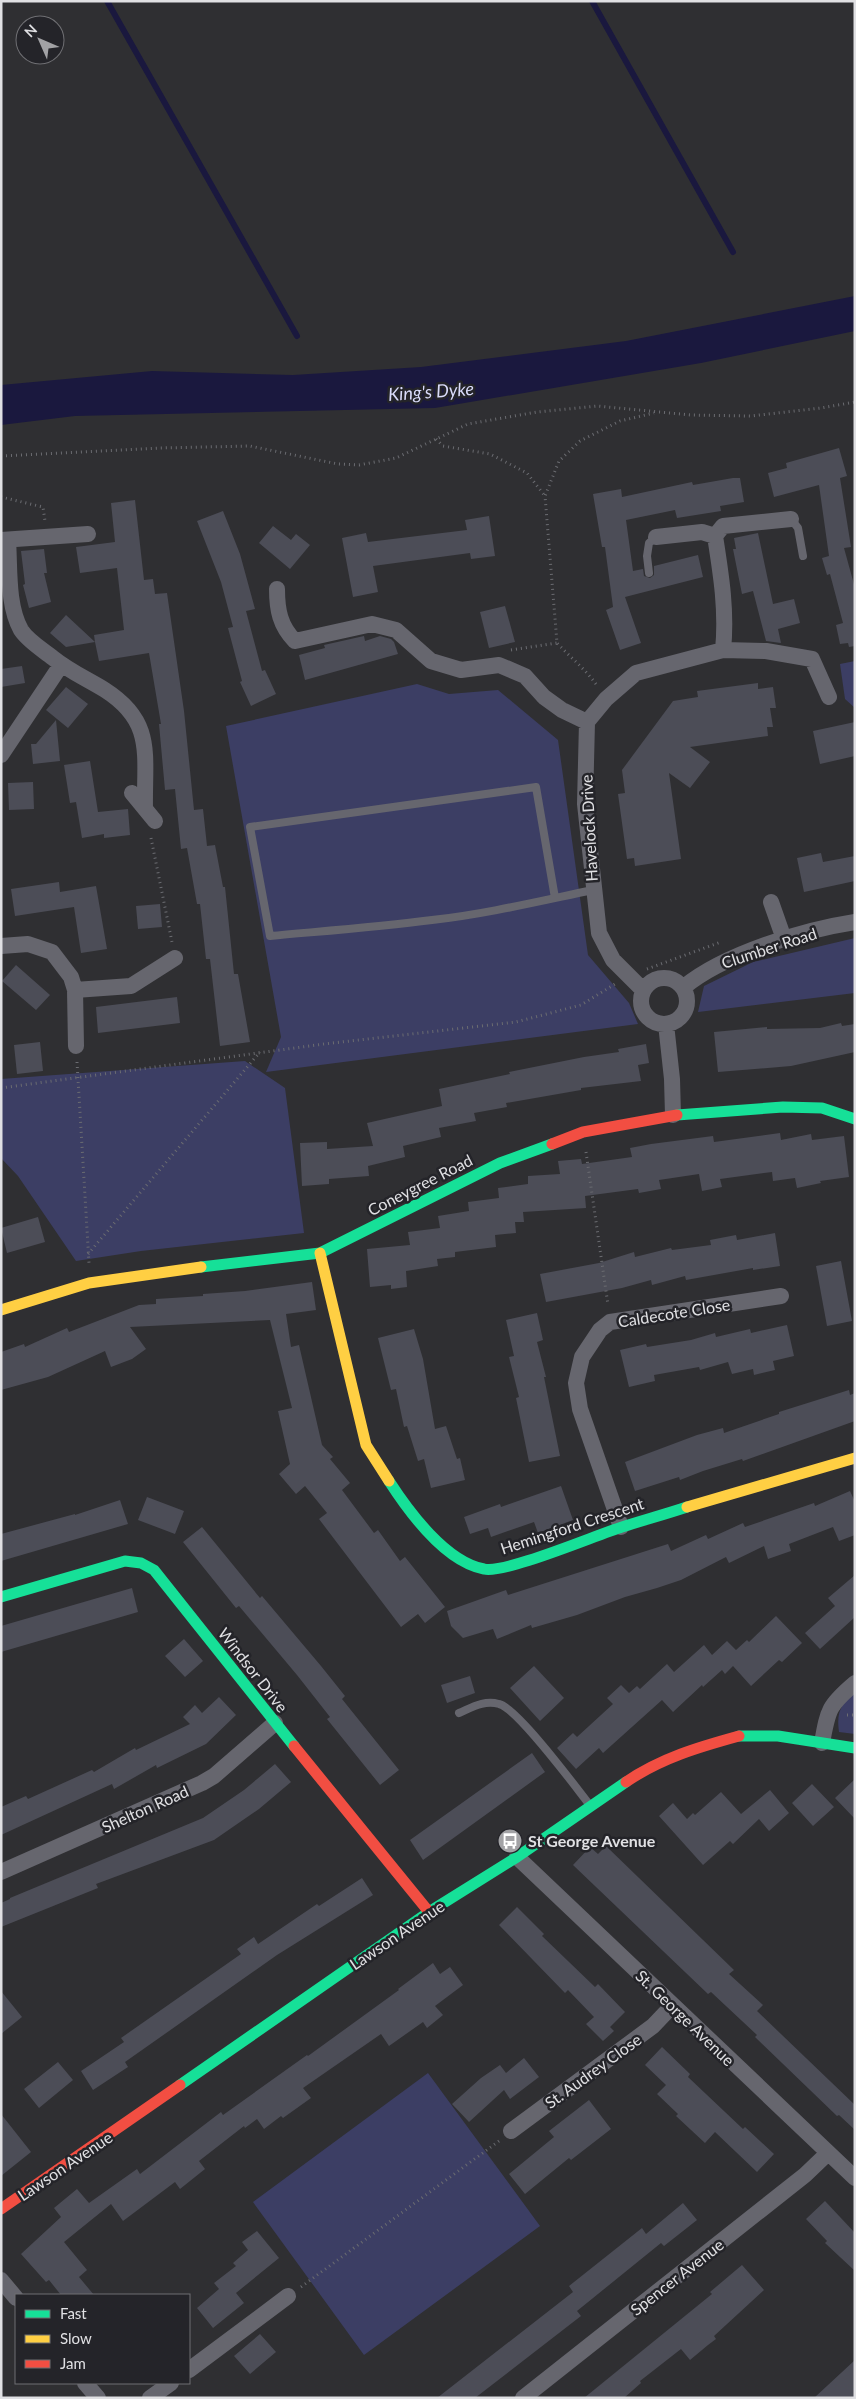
<svg xmlns="http://www.w3.org/2000/svg" width="856" height="2399" viewBox="0 0 856 2399" font-family="Lato,sans-serif">
<style>
.green{fill:#3c3e64}
.water{fill:#1a183e}
.lines{fill:none;stroke-linecap:round;stroke-linejoin:round}
.stream{stroke:#1a183e;stroke-width:6}
.building{fill:#4c4d57}
.path{stroke:#6b6c71;stroke-width:3;stroke-dasharray:1 4;stroke-linecap:butt}
.lane{stroke:#66666e;stroke-width:8}
.street{stroke:#66666e;stroke-width:16}
.fast{stroke:#16e098;stroke-width:11}
.slow{stroke:#ffcf43;stroke-width:11}
.jam{stroke:#f24e42;stroke-width:11}
.labels{text-anchor:middle;stroke-width:5;stroke-linejoin:round;paint-order:stroke}
.street-label{font-size:16px;fill:#e0e0e3;stroke:#242429}
.poi-label{font-size:16px;font-weight:bold;fill:#e0e0e3;stroke:#242429;text-anchor:start}
.water-label{font-size:18px;font-style:italic;fill:#d9dbfa;stroke:#242429}
</style>
<rect width="100%" height="100%" fill="#2f2f32"/>
<!-- green -->
<path class="green" d="M855,661V708L845,699L840,664Z
M417,684L449,694L498,690L558,740L588,955L629,1003L638,1024L266,1072L281,1037L226,726Z
M855,938V993L698,1012L704,986L753,962Z
M245,1061L285,1088L304,1233L141,1251L76,1261L18,1176L1,1158V1079Z
M855,1689V1734L839,1732C836,1710 842,1705 855,1689Z
M428,2073L540,2226L364,2355L253,2202Z"/>
<!-- water -->
<path class="water" d="M855,296V331L701,363L435,408L75,416L1,425V385L152,371L293,375L421,367L626,341Z"/>
<g class="lines">
<!-- stream -->
<path class="stream" d="M107,1L297,336
M592,1L733,252"/>
</g>
<!-- building -->
<path class="building" d="M839,448L847,476L840,478L851,547L844,548L855,588V646L849,647L848,643L840,644L836,625L843,623L830,574L827,575L822,558L829,556L819,485L774,497L768,473L787,468L786,463Z
M733,478H740L744,502L720,506L721,511L677,518L675,510L626,520L633,571L643,569L644,576L650,578L654,575V566L698,555L703,577L625,597L641,643L620,650L606,610L613,607L605,547H602L593,494L621,489L622,497L692,482L693,485Z
M135,500L144,580L153,579L155,594L167,593L184,711L194,810L203,809L207,846L215,845L223,887H225L234,974H238L250,1042L220,1046L210,959H206L200,904H197L187,848L181,849L175,789L165,790L159,724H161L149,653L99,661L95,642L66,647L50,633L66,615L95,642L94,635L124,630L117,568L80,573L76,547L115,542L111,503Z
M223,511L240,554L255,609L246,611L262,671L265,670L276,694L251,706L240,682L242,681L228,628L233,627L221,582L197,521Z
M489,516L495,556L471,559L470,553L373,566L378,592L353,597L342,538L366,533L368,542L467,530L465,520Z
M273,526L291,540L296,534L310,545L290,569L259,543Z
M758,533L773,604L794,599L800,623L778,629L781,643L766,641L753,591L742,594L733,549H736L734,538Z
M44,549L47,573H44L51,602L29,608L23,585L25,584L21,551Z
M505,606L515,642L489,648L480,612Z
M364,636L365,641L380,636L391,639L394,642L398,654L305,680L299,655L325,648L324,645Z
M22,666L25,683L1,687V669Z
M758,683V689L773,687L776,708H770L773,727H767L768,736L690,747L710,762L690,788L669,773L681,859L635,866L634,858L627,859L618,794L625,793L622,770L673,701L698,697L697,691Z
M66,687L88,704L68,728L46,710Z
M56,720L60,761L33,764L31,744H36Z
M855,722V756L820,764L813,731Z
M90,761L98,812L128,809L130,835L104,838V834L82,838L76,802L70,803L64,765Z
M33,782L34,809L9,810L8,783Z
M821,853L823,862L855,856V881L804,892L797,858Z
M59,882L60,892L96,886L107,949L81,953L74,907L15,916L11,889Z
M160,904L162,927L138,929L136,906Z
M16,965L50,995L36,1010L2,981Z
M177,997L180,1023L98,1033L96,1007Z
M841,1023L842,1026L855,1024V1052L791,1066L718,1072L714,1032L767,1027V1029L820,1028Z
M40,1042L43,1071L17,1074L14,1045Z
M646,1044L649,1063L638,1065L641,1081L581,1088V1090L506,1103L507,1107L474,1113L476,1121L439,1128L441,1137L403,1146L405,1157L368,1166L369,1176L329,1179V1184L302,1186L300,1143L327,1142V1149L373,1146L367,1123L442,1106L439,1089L510,1074L509,1072L584,1057L619,1052L618,1049Z
M780,1133L781,1140L811,1134L812,1140L844,1136L849,1177L820,1181L821,1183L797,1188L795,1178L773,1181L772,1172L720,1179L722,1187L702,1191L699,1174L659,1180L661,1189L639,1193L638,1189L585,1196L586,1208L523,1212L524,1222H515L516,1233L495,1235L496,1247L455,1252V1257L437,1259L438,1266L406,1271L407,1287L391,1289V1285L370,1287L367,1249L410,1245L408,1232L440,1228L438,1216L469,1211L468,1202L499,1198L498,1188L528,1184V1176L560,1174L558,1161L581,1159L582,1164L632,1157L630,1148L651,1144L713,1136L714,1142Z
M38,1217L45,1242L7,1253L1,1228Z
M775,1233L780,1266L753,1270V1268L686,1280L685,1276L652,1285L651,1280L622,1288L546,1302L540,1274L599,1263L634,1252L635,1257L671,1248L672,1250L711,1245L710,1240L736,1235L737,1240Z
M841,1261L852,1321L827,1326L816,1266Z
M312,1282L316,1310L286,1314L291,1347L299,1345L322,1445L333,1457L330,1459L350,1483L342,1490L374,1533L378,1530L400,1561L405,1557L445,1607L425,1623L418,1614L401,1627L319,1519L327,1513L305,1486L296,1494L279,1474L290,1464L278,1411L292,1408L270,1320L130,1327L146,1349L132,1359L111,1367L105,1351L48,1377L1,1390V1352L24,1344L25,1347L67,1328L69,1332L139,1305L156,1304V1299L203,1296V1294L245,1291Z
M537,1313L543,1340L537,1342L546,1377H544L560,1456L529,1462L516,1398L519,1397L509,1357L514,1356L506,1320Z
M787,1325L794,1356L773,1361L775,1370L754,1375L753,1369L732,1374L728,1362L700,1370L699,1367L654,1375L655,1381L629,1387L620,1350L646,1344L647,1347L691,1340L715,1333L716,1337L750,1329L751,1333Z
M414,1329L423,1359L435,1429L446,1426L457,1459L460,1458L465,1480L431,1488L424,1459L418,1461L407,1426L404,1427L396,1389L391,1390L378,1338Z
M849,1390L850,1395L855,1393V1421L743,1461L742,1459L703,1471L680,1480L679,1477L635,1491L625,1462L697,1435L723,1428L724,1433L779,1414V1412Z
M561,1486L573,1520L538,1533L534,1522L491,1537L488,1528L470,1534L464,1517L500,1504L501,1507Z
M850,1491L855,1502V1535L839,1541L833,1527L789,1544L791,1551L768,1559L764,1546L729,1563L726,1557L681,1580L657,1588L625,1597L577,1615L532,1628L531,1625L497,1639L493,1629L463,1638L451,1626L447,1611L506,1590L508,1595L668,1544L671,1551L706,1535L708,1539L743,1523L745,1527L814,1503L815,1506Z
M147,1497L184,1511L175,1534L138,1520Z
M120,1500L128,1524L1,1561V1534L75,1514V1515Z
M202,1527L260,1598L262,1596L321,1666L345,1696L342,1699L399,1770L380,1785L327,1719L330,1717L297,1675L239,1606L236,1608L183,1542Z
M855,1575V1617L820,1649L805,1633L835,1606L828,1598Z
M132,1588L138,1612L1,1652V1626Z
M776,1616L802,1643L782,1662L779,1660L751,1686L733,1666L725,1674L722,1670L703,1687L702,1685L673,1712L662,1700L603,1753L599,1748L576,1769L557,1748L573,1733L577,1737L613,1704L607,1698L621,1685L629,1693L637,1686L640,1689L667,1664L674,1672L704,1645L712,1655L727,1641L736,1650L747,1640L749,1642Z
M184,1639L203,1661L185,1677L165,1656Z
M534,1666L564,1698L540,1721L510,1688Z
M470,1676L475,1693L447,1703L441,1685Z
M219,1697L236,1715L206,1744L157,1768L156,1765L114,1789L112,1784L1,1835V1807L26,1796L28,1799L92,1770L94,1772L135,1748L136,1750L190,1724L183,1717L195,1705L202,1713Z
M532,1753L545,1772L423,1860L410,1840Z
M275,1764L291,1782L259,1809L214,1840L96,1884L98,1888L1,1927V1903L10,1899V1898L203,1818L244,1790Z
M855,1779V1819L835,1798Z
M812,1784L834,1807L813,1826L792,1803Z
M770,1790L789,1813L769,1831L759,1819L733,1844L730,1841L703,1865L659,1816L673,1803L687,1819L693,1813L695,1815L721,1792L741,1814Z
M606,1846L734,1970L729,1974L763,2005L757,2011L855,2105V2130L839,2115L837,2116L755,2037L757,2035L711,1992L708,1994L573,1865L590,1847L598,1854Z
M362,1878L373,1895L277,1955L125,2062L128,2067L93,2090L81,2071L124,2042L121,2038L241,1954L237,1949L254,1937L258,1944L317,1904L319,1906Z
M517,1907L544,1934L542,1936L595,1987L598,1984L625,2012L610,2027L614,2031L603,2041L586,2024L594,2017L568,1990L565,1993L499,1925Z
M433,1963L440,1974L450,1967L463,1985L435,2006L443,2015L427,2028L423,2022L389,2046L381,2034L303,2088L311,2098L283,2118L281,2116L264,2129L257,2119L245,2128L244,2126L199,2161L205,2169L180,2189L175,2182L123,2221L111,2204L64,2242L87,2270L79,2277L94,2295H61L49,2280L46,2282L21,2254L61,2217L54,2208L77,2189L89,2203L137,2169L140,2174L221,2112L223,2115L307,2055L308,2056L399,1990L398,1989Z
M1,1991L22,2017L1,2034Z
M662,2047L690,2074L688,2077L743,2129L745,2127L774,2154L757,2172L715,2132L705,2143L676,2116L678,2114L657,2094L666,2085L645,2065Z
M524,2058L539,2077L510,2099L504,2090L469,2122L452,2104L481,2078L500,2065L506,2073Z
M58,2062L73,2080L39,2108L24,2089Z
M589,2100L611,2129L571,2160L569,2158L525,2194L509,2174L554,2137L549,2131Z
M1,2114L31,2152L1,2176Z
M825,2201L855,2233V2271L825,2243L827,2241L806,2219Z
M683,2203L697,2220L664,2246L661,2243L577,2311L581,2316L475,2398H437L573,2292L569,2286L642,2228L646,2234Z
M257,2231L279,2258L236,2293L244,2303L213,2328L197,2308L219,2289L214,2283L236,2266L233,2263L248,2250L242,2242Z
M742,2265L764,2290L714,2336L716,2339L708,2345L690,2360L681,2349L640,2381L641,2383L624,2398H584L712,2294L710,2292Z
M260,2334L276,2352L250,2374L234,2356Z
M855,2360V2398H814Z"/>
<g class="lines">
<!-- path -->
<path class="path" d="M436,439L443,446L490,454L527,473L545,496
M1,456L160,448L250,446L338,464L359,465L396,458L468,424L537,412L597,406L691,415L751,416L821,408L855,402
M1,497L43,507L45,521
M511,650L557,643
M596,684C585,669 570,657 557,643L545,496L559,461L580,441L620,421L654,413
M151,838L172,942
M647,969L721,942
M77,1062L89,1263
M1,1088L324,1044L516,1022L581,1005L615,984
M586,1152L608,1305
M88,1254L260,1052
M847,1715H855
M301,2287L499,2141"/>
<!-- lane -->
<path class="lane" d="M791,519L798,528L803,556
M649,573L647,556L649,543L656,537
M555,898L536,787L250,827L270,936C324,931 378,927 432,920C486,914 540,901 593,890
M459,1713C473,1707 484,1700 499,1704C517,1708 575,1786 589,1804"/>
<!-- street -->
<path class="street" d="M656,537L702,532L715,536
M1,540L88,534
M8,540C10,568 7,605 21,630C28,641 43,650 53,658C69,671 87,679 105,690C155,722 144,755 145,808
M277,589C277,610 280,626 295,641L372,624L396,630L431,661L461,670L499,665L525,676L544,697L562,710L587,722
M723,650C727,611 721,574 715,536L723,526L791,519
M1,755L61,665
M132,793L155,821
M771,902L784,939
M1,946L28,944L52,952L71,977L75,990L76,1046
M641 1001a23 23 0 1 1 46 0a23 23 0 1 1-46 0Z
M684,987C724,954 803,930 855,922
M75,990L131,986L175,958
M643,990L613,960L599,933L585,804L587,722L606,699L636,673L723,650L766,651L812,659L829,697
M666,1024L672,1079L673,1115
M621,1527L580,1409L576,1383L582,1357L600,1330L610,1322L781,1296
M822,1743C828,1709 829,1705 855,1683
M517,1857L855,2178
M1,1872L202,1783L214,1776L275,1723
M511,2131L653,2026L672,2006
M1,2280L16,2298
M189,2370L288,2296
M85,2383L98,2398
M150,2398L171,2383
M523,2398L805,2175L828,2153"/>
<!-- fast -->
<path class="fast" d="M677,1115L783,1107L822,1108L855,1119
M201,1267L320,1253L500,1163L552,1144
M389,1481C409,1512 446,1562 484,1569C505,1574 596,1535 622,1527C644,1520 666,1514 687,1507
M1,1597L125,1561L141,1563L154,1570L294,1746
M739,1736H778L855,1748
M180,2085L429,1912L517,1857L626,1782"/>
<!-- slow -->
<path class="slow" d="M320,1253L366,1445L389,1481
M1,1310L89,1283L201,1267
M687,1507L855,1458"/>
<!-- jam -->
<path class="jam" d="M552,1144L583,1132L677,1115
M294,1746L429,1912
M626,1782C661,1758 699,1747 739,1736
M1,2209L180,2085"/>
</g>
<!-- icons -->
<defs>
<symbol id="bus-disc" viewBox="-11 -11 22 22"><circle r="9.5" fill="#a2a2a5" stroke="#242429"/><path d="M-5-6H5V4H4V6H2V4H-2V6H-4V4H-5ZM-3.5-4V0h7V-4ZM-3.5 1.2v1.5H-2V1.2ZM2 1.2v1.5H3.5V1.2Z" fill="#fff"/></symbol>
</defs>
<g fill-rule="evenodd">
<use href="#bus-disc" x="496" y="1827" width="28" height="28"/>
</g>
<g class="labels">
<!-- street labels -->
<g class="street-label">
<text transform="translate(589 828) rotate(-93)" y="6">Havelock Drive</text>
<text transform="translate(769 948) rotate(-18)" y="6">Clumber Road</text>
<text transform="translate(420 1185) rotate(-27)" y="6">Coneygree Road</text>
<text transform="translate(674 1313) rotate(-9)" y="6">Caldecote Close</text>
<text transform="translate(572 1526) rotate(-18)" y="6">Hemingford Crescent</text>
<text transform="translate(253 1670) rotate(52)" y="6">Windsor Drive</text>
<text transform="translate(145 1809) rotate(-24)" y="6">Shelton Road</text>
<text transform="translate(397 1935) rotate(-34)" y="6">Lawson Avenue</text>
<text transform="translate(685 2018) rotate(44)" y="6">St. George Avenue</text>
<text transform="translate(593 2071) rotate(-36)" y="6">St. Audrey Close</text>
<text transform="translate(65 2166) rotate(-34)" y="6">Lawson Avenue</text>
<text transform="translate(677 2277) rotate(-38)" y="6">Spencer Avenue</text>
</g>
<!-- poi labels -->
<g class="poi-label">
<text x="528" y="1847">St George Avenue</text>
</g>
<!-- water labels -->
<g class="water-label">
<text transform="translate(431 392) rotate(-4)" y="6">King's Dyke</text>
</g>
</g>
<!-- border -->
<rect width="856" height="2399" fill="none" stroke="#e0e0e3" stroke-width="5"/>
<!-- legend -->
<rect x="15" y="2294" width="175" height="90" fill="#242429" stroke="#6f6f73"/>
<rect x="25" y="2310" width="25" height="8" fill="#16e098" stroke="#6f6f73"/>
<text x="60" y="2319" font-size="15" fill="#e0e0e3">Fast</text>
<rect x="25" y="2335" width="25" height="8" fill="#ffcf43" stroke="#6f6f73"/>
<text x="60" y="2344" font-size="15" fill="#e0e0e3">Slow</text>
<rect x="25" y="2360" width="25" height="8" fill="#f24e42" stroke="#6f6f73"/>
<text x="60" y="2369" font-size="15" fill="#e0e0e3">Jam</text>
<!-- north arrow -->
<g transform="translate(40 40) rotate(315)"><circle r="24" fill="#242429" stroke="#6f6f73"/>
<path d="M0-4L9 19L0 12L-9 19Z" fill="#a2a2a5"/>
<text y="-8" font-size="14" font-weight="bold" text-anchor="middle" fill="#e0e0e3">N</text>
</g>
</svg>
